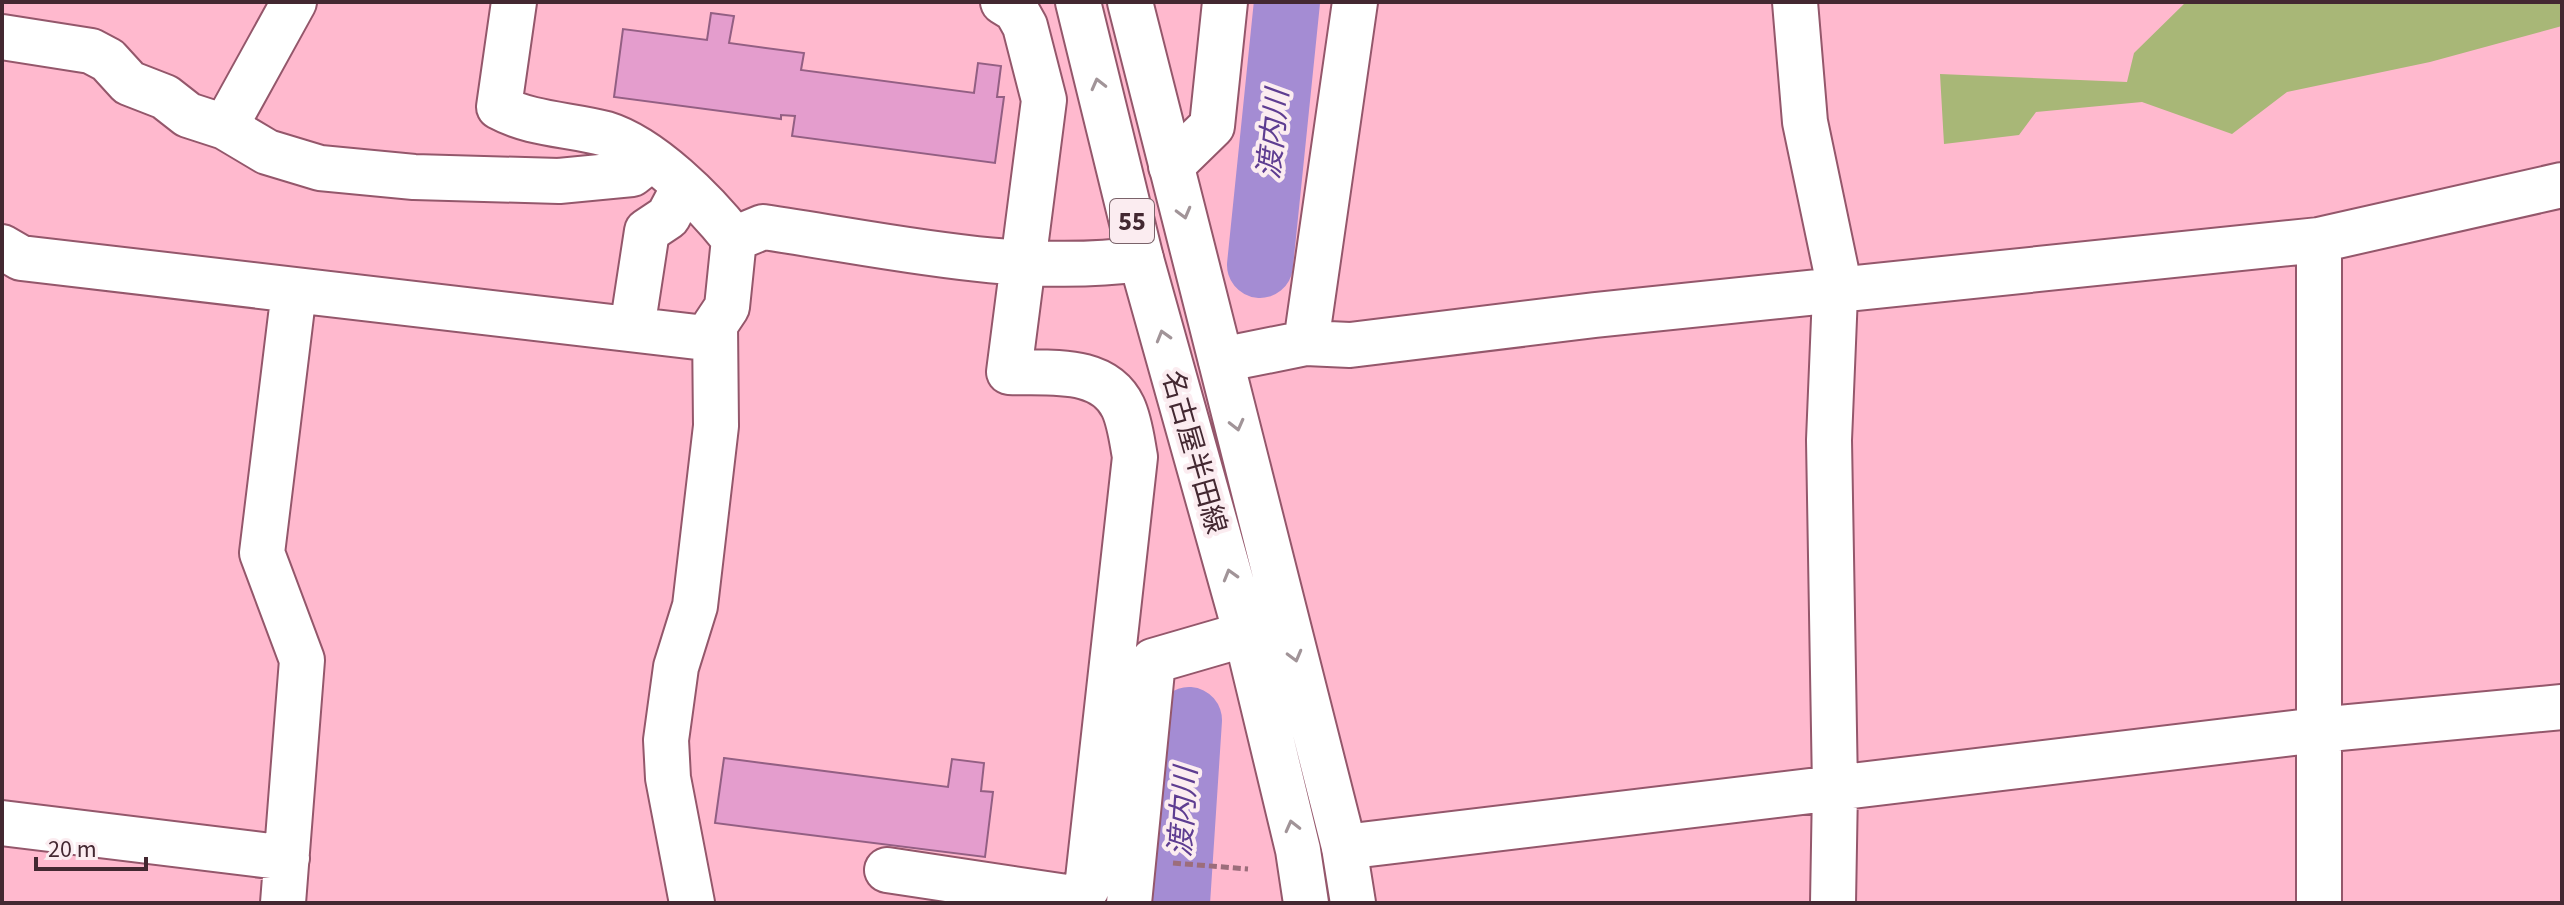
<svg xmlns="http://www.w3.org/2000/svg" width="2564" height="905" viewBox="0 0 2564 905" font-family="'Source Sans 3','Noto Sans JP',sans-serif">
<style>
.green{fill:#a8b777}
.lines{fill:none;stroke-linecap:round;stroke-linejoin:round}
.river{stroke:#a48cd3;stroke-width:66}
.building{fill:#e49dcd;stroke:#935f83;stroke-width:2}
.minor-casing{stroke:#94576b;stroke-width:48}
.major-casing{stroke:#94576b;stroke-width:48}
.path{stroke:#9c6d7b;stroke-width:5;stroke-dasharray:8 4;stroke-linecap:butt}
.minor{stroke:#fff;stroke-width:44}
.major{stroke:#fff;stroke-width:44}
.oneway{stroke:#a19498}
.labels{text-anchor:middle;stroke-width:8;stroke-linejoin:round;paint-order:stroke}
.shield{fill:#fbecf0;stroke:#7a636a;stroke-width:2}
.shield-label{font-size:26px;font-weight:bold;fill:#432831}
.street-label{font-size:28px;fill:#432831;stroke:#fbecf0}
.water-label{font-size:30px;font-style:italic;fill:#5e3d91;stroke:#fbecf0}
</style>
<rect width="100%" height="100%" fill="#ffb9ce"/>
<!-- green -->
<path class="green" d="M2186,2H2562V26L2430,62L2287,92L2232,134L2142,102L2036,112L2019,135L1944,144L1940,74L2127,82L2134,53Z"/>
<g class="lines">
<!-- river -->
<path class="river" d="M1260,265L1287,2
M1177,903L1189,720"/>
</g>
<!-- building -->
<path class="building" d="M711,13L734,16L729,43L804,53L801,70L974,93L978,63L1001,66L997,97H1004L995,163L792,136L795,116L781,115V119L614,97L623,29L707,40Z
M724,758L948,787L952,759L984,763L981,791L993,792L985,857L715,823Z"/>
<g class="lines">
<defs>
<path id="minor" d="M514,2L499,107C532,125 569,124 606,134C651,148 705,202 734,239
M1003,2L1016,10L1025,26L1044,100L1009,372C1048,374 1103,365 1123,407C1130,422 1132,441 1135,457L1087,888L1073,898
M1795,2L1805,122L1836,270L1829,440L1835,788L1833,903
M2,37L91,51L108,60L129,83L165,97L188,115L225,127L294,2
M225,127L267,152L320,168L414,177L559,181L632,174L651,159
M1171,166L1212,126L1225,2
M2,247L21,258L714,339
M632,329L647,231L668,217L684,187
M1306,343L1355,2
M1221,360L1306,343L1350,345L1595,315L2319,240L2562,185
M2,823L287,858
M1344,847L2318,730L2562,707
M887,870L1073,898L1072,903
M283,903L302,660L262,553L294,291
M692,903L668,778L666,740L676,667L695,606L716,426L715,325L727,307L734,239L763,227C887,245 1016,276 1141,259
M1129,903L1153,661L1246,634
M2319,903V240"/>
<path id="major" d="M1078,2L1141,259L1246,634L1298,850L1306,903
M1130,2L1344,847L1353,903"/>
</defs>
<!-- minor casing -->
<use href="#minor" class="minor-casing"/>
<!-- major casing -->
<use href="#major" class="major-casing"/>
<!-- path -->
<path class="path" d="M1173,863L1248,869"/>
<!-- minor -->
<use href="#minor" class="minor"/>
<!-- major -->
<use href="#major" class="major"/>
</g>
<!-- one-way arrows -->
<defs><path id="oneway-chevron" d="M-2-3.5L2.5 0L-2 3.5" fill="none" stroke-width="1.6" stroke-linecap="round" stroke-linejoin="round" transform="scale(2)"/></defs>
<g class="oneway">
<use href="#oneway-chevron" transform="translate(1098 84) rotate(-104)"/>
<use href="#oneway-chevron" transform="translate(1184 213) rotate(75)"/>
<use href="#oneway-chevron" transform="translate(1163 336) rotate(-106)"/>
<use href="#oneway-chevron" transform="translate(1237 425) rotate(76)"/>
<use href="#oneway-chevron" transform="translate(1230 575) rotate(-106)"/>
<use href="#oneway-chevron" transform="translate(1295 656) rotate(75)"/>
<use href="#oneway-chevron" transform="translate(1292 826) rotate(-104)"/>
</g>
<g class="labels">
<!-- shield labels -->
<rect class="shield" x="1110" y="199" width="44" height="44" rx="6"/>
<g class="shield-label">
<text x="1132" y="230">55</text>
</g>
<!-- street labels -->
<g class="street-label">
<text transform="translate(1195 452) rotate(74)" y="10">名古屋半田線</text>
</g>
<!-- water labels -->
<g class="water-label">
<text transform="translate(1273 134) rotate(-84)" y="10">渡内川</text>
<text transform="translate(1183 812) rotate(-86)" y="10">渡内川</text>
</g>
</g>
<!-- border -->
<rect width="2564" height="905" fill="none" stroke="#432831" stroke-width="8"/>
<!-- scale -->
<path d="M36 857v12h110v-12" fill="none" stroke="#432831" stroke-width="4"/>
<text x="48" y="857" font-size="24" fill="#432831" stroke="#fbecf0" stroke-width="6" paint-order="stroke">20 m</text>
</svg>
